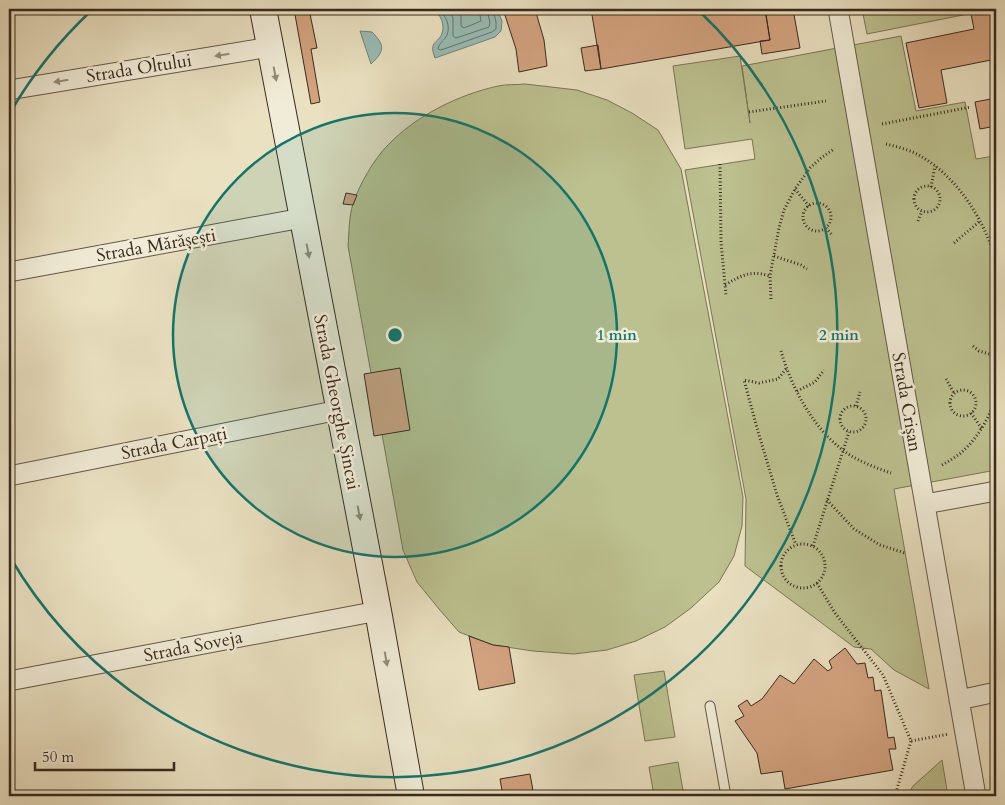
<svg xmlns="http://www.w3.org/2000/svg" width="1005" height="805" viewBox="0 0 1005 805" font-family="Cardo,serif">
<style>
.green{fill:#bcc18f;stroke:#7a7657}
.water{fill:#98bdb6;stroke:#72827a}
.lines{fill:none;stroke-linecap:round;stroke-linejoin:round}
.shore{stroke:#68746a;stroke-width:1}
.building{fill:#d3a37f;stroke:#382a1f}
.lane-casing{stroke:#645848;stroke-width:11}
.street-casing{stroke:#645848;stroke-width:21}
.secondary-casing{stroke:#382a1f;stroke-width:28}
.path{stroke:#382a1f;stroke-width:3;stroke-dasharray:1 2.5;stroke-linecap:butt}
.lane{stroke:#f1ecd7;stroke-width:9}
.street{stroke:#f1ecd7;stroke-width:19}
.secondary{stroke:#f1ecd7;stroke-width:26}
.oneway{fill:#948b7b}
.ring{fill:none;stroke:#0f766e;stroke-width:2.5}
.labels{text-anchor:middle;stroke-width:5;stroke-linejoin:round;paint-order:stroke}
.street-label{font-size:18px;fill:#382a1f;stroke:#f1ecd7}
.centre{fill:#0f766e;stroke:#f1ecd7;stroke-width:2.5}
.ring-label{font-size:15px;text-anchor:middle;font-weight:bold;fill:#0f766e;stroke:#f1ecd7;stroke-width:5;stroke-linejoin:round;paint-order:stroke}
</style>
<rect width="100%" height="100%" fill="#eae1c1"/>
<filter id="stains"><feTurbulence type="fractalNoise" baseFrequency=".004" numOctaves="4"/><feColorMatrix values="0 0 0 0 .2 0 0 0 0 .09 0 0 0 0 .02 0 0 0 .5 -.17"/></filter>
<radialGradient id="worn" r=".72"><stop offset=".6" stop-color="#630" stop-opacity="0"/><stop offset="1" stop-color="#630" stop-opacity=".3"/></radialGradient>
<!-- green -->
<path class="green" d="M862,9H967L968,14L867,34Z
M901,36L916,111L965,102L976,159L994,156L996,166V470L894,489L929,689L894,670L871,649L854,647L745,566L746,499L685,170L755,159L752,139L685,149L673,66L740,56L750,123L742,66Z
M525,84L577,90L607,100L632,113L658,130L681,169L743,497L742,526L734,556L719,582L691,608L665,627L636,641L607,650L574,654L533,651L493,645L459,632L439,609L417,582L403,550L348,246C349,234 349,215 353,204C359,185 374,159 388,145C417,115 458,95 498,86C507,84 516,85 525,84Z
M664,671L675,737L645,741L634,675Z
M942,760L948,796H907L913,786Z
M678,762L684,796H654L649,767Z"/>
<!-- water -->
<path class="water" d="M427,9H497L502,21L501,31L495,37L435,58C428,40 439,44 442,33C445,26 441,15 435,11C432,9 429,9 427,9Z
M360,31L372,32C385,45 385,51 371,64Z"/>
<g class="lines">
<!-- shore -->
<path class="shore" d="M440,9C445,16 451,25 447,35C444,41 439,43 438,49L441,50L492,32L496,29V22L493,9
M448,9L453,18V36L456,38L489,27L490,23L487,9
M457,9L461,16V26L464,28L481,21L479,9"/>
</g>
<!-- building -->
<path class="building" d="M294,9H309L317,48L311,49L320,102L311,104Z
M503,9H535L544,40L547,66L519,72L516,49Z
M591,9H765L770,40L601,69Z
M765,9H793L800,48L762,54L760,41L770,40Z
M970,9H996V59L941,70L947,103L919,108L906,43L974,29Z
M598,45L601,69L585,71L581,48Z
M996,98V126L980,129L975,102Z
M346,193L357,195L353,205L343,204Z
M400,368L410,430L374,436L364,374Z
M469,636L493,645L509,647L515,683L479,690Z
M845,648L857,664L865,663L868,678L873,677L875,691L881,690L888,738L894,737L896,749H889L893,770L785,789L782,771L761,774L757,753L735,721L744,716L738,706L747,700L751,706L762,699L780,675L794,684L814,659L828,671L832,668L829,661Z
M996,708V735L991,709Z
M530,774L534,796H503L500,779Z"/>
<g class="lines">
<defs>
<path id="lane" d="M710,706L726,796"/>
<path id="street" d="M838,9L976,796
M9,90L270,47
M9,272L302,218
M9,476L339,410
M925,504L996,491
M9,681L378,611
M959,700L996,692"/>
<path id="secondary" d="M263,9L378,611L411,796"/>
</defs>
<!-- lane casing -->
<use href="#lane" class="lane-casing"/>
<!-- street casing -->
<use href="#street" class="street-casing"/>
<!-- secondary casing -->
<use href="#secondary" class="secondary-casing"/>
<!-- path -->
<path class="path" d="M749,112L826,101
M882,124L971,107
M886,144C898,147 911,150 922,157C958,178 985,221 996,261
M720,164L721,242L726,295
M914 199a13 13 0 1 1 26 0a13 13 0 1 1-26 0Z
M931,187L935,166
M795,189L809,206
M803 217a14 14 0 1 1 28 0a14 14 0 1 1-28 0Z
M918,221L922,211
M826,228L833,236
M954,243L980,221
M774,256L801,265L807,269
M725,285C742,275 750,270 770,276
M771,299L770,276L779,228L784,210L795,189L810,168L821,158L834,149
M973,346L979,351L996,356
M781,351C792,390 818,438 855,458C866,464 879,469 891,473
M786,369L778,379L759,383L744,380L757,428L777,495L796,545
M946,379L954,393
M950 403a13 13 0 1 1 26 0a13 13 0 1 1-26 0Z
M797,391L815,382L824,370
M840 419a13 13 0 1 1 26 0a13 13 0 1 1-26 0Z
M856,406L860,392
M971,413L982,429
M942,465C949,461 956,457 962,452C978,438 991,415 996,396
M827,500L854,529L880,545L905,553
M781 566a22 22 0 1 1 44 0a22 22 0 1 1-44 0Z
M813,546L849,432
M817,583L835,613L883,675L911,741L949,734
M895,796L911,741"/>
<!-- lane -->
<use href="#lane" class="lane"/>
<!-- street -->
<use href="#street" class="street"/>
<!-- secondary -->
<use href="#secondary" class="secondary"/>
</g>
<!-- one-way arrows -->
<defs><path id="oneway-solid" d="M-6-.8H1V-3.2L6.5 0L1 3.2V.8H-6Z" transform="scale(1.25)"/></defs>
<g class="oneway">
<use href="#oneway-solid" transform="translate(222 55) rotate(171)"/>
<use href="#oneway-solid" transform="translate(275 74) rotate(79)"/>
<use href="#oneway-solid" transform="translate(61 81) rotate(171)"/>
<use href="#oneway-solid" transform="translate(308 251) rotate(79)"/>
<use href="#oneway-solid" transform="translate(359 513) rotate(79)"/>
<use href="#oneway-solid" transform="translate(386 659) rotate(80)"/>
</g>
<!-- distance rings -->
<circle cx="395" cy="335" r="222" fill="#0f766e" fill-opacity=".12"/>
<g class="ring">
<circle cx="395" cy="335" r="222"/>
<path d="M10 113A444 444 0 0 1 92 10M698 10A444 444 0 1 1 10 557"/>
</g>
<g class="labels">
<!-- street labels -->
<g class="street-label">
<text transform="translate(139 68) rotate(-9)" y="6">Strada Oltului</text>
<text transform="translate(156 245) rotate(-10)" y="6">Strada Mărășești</text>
<text transform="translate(337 402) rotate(79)" y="6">Strada Gheorghe Șincai</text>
<text transform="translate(907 402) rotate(80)" y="6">Strada Crișan</text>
<text transform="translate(174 443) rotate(-11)" y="6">Strada Carpați</text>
<text transform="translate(193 646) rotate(-11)" y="6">Strada Soveja</text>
</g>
</g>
<circle cx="395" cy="335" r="8" class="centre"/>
<g class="ring-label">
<text x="617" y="340">1 min</text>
<text x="839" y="340">2 min</text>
</g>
<!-- margin -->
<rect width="1005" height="805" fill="none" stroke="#eae1c1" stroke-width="30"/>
<rect x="10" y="10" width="985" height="785" fill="none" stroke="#382a1f" stroke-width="2.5"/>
<rect x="15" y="15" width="975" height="775" fill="none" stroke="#382a1f"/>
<!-- scale -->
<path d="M35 762v8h139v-8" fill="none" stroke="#382a1f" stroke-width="2.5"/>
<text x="42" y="762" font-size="15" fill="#382a1f" stroke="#f1ecd7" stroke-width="4" paint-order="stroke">50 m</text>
<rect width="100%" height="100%" filter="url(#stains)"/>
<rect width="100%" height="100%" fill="url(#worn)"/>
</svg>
